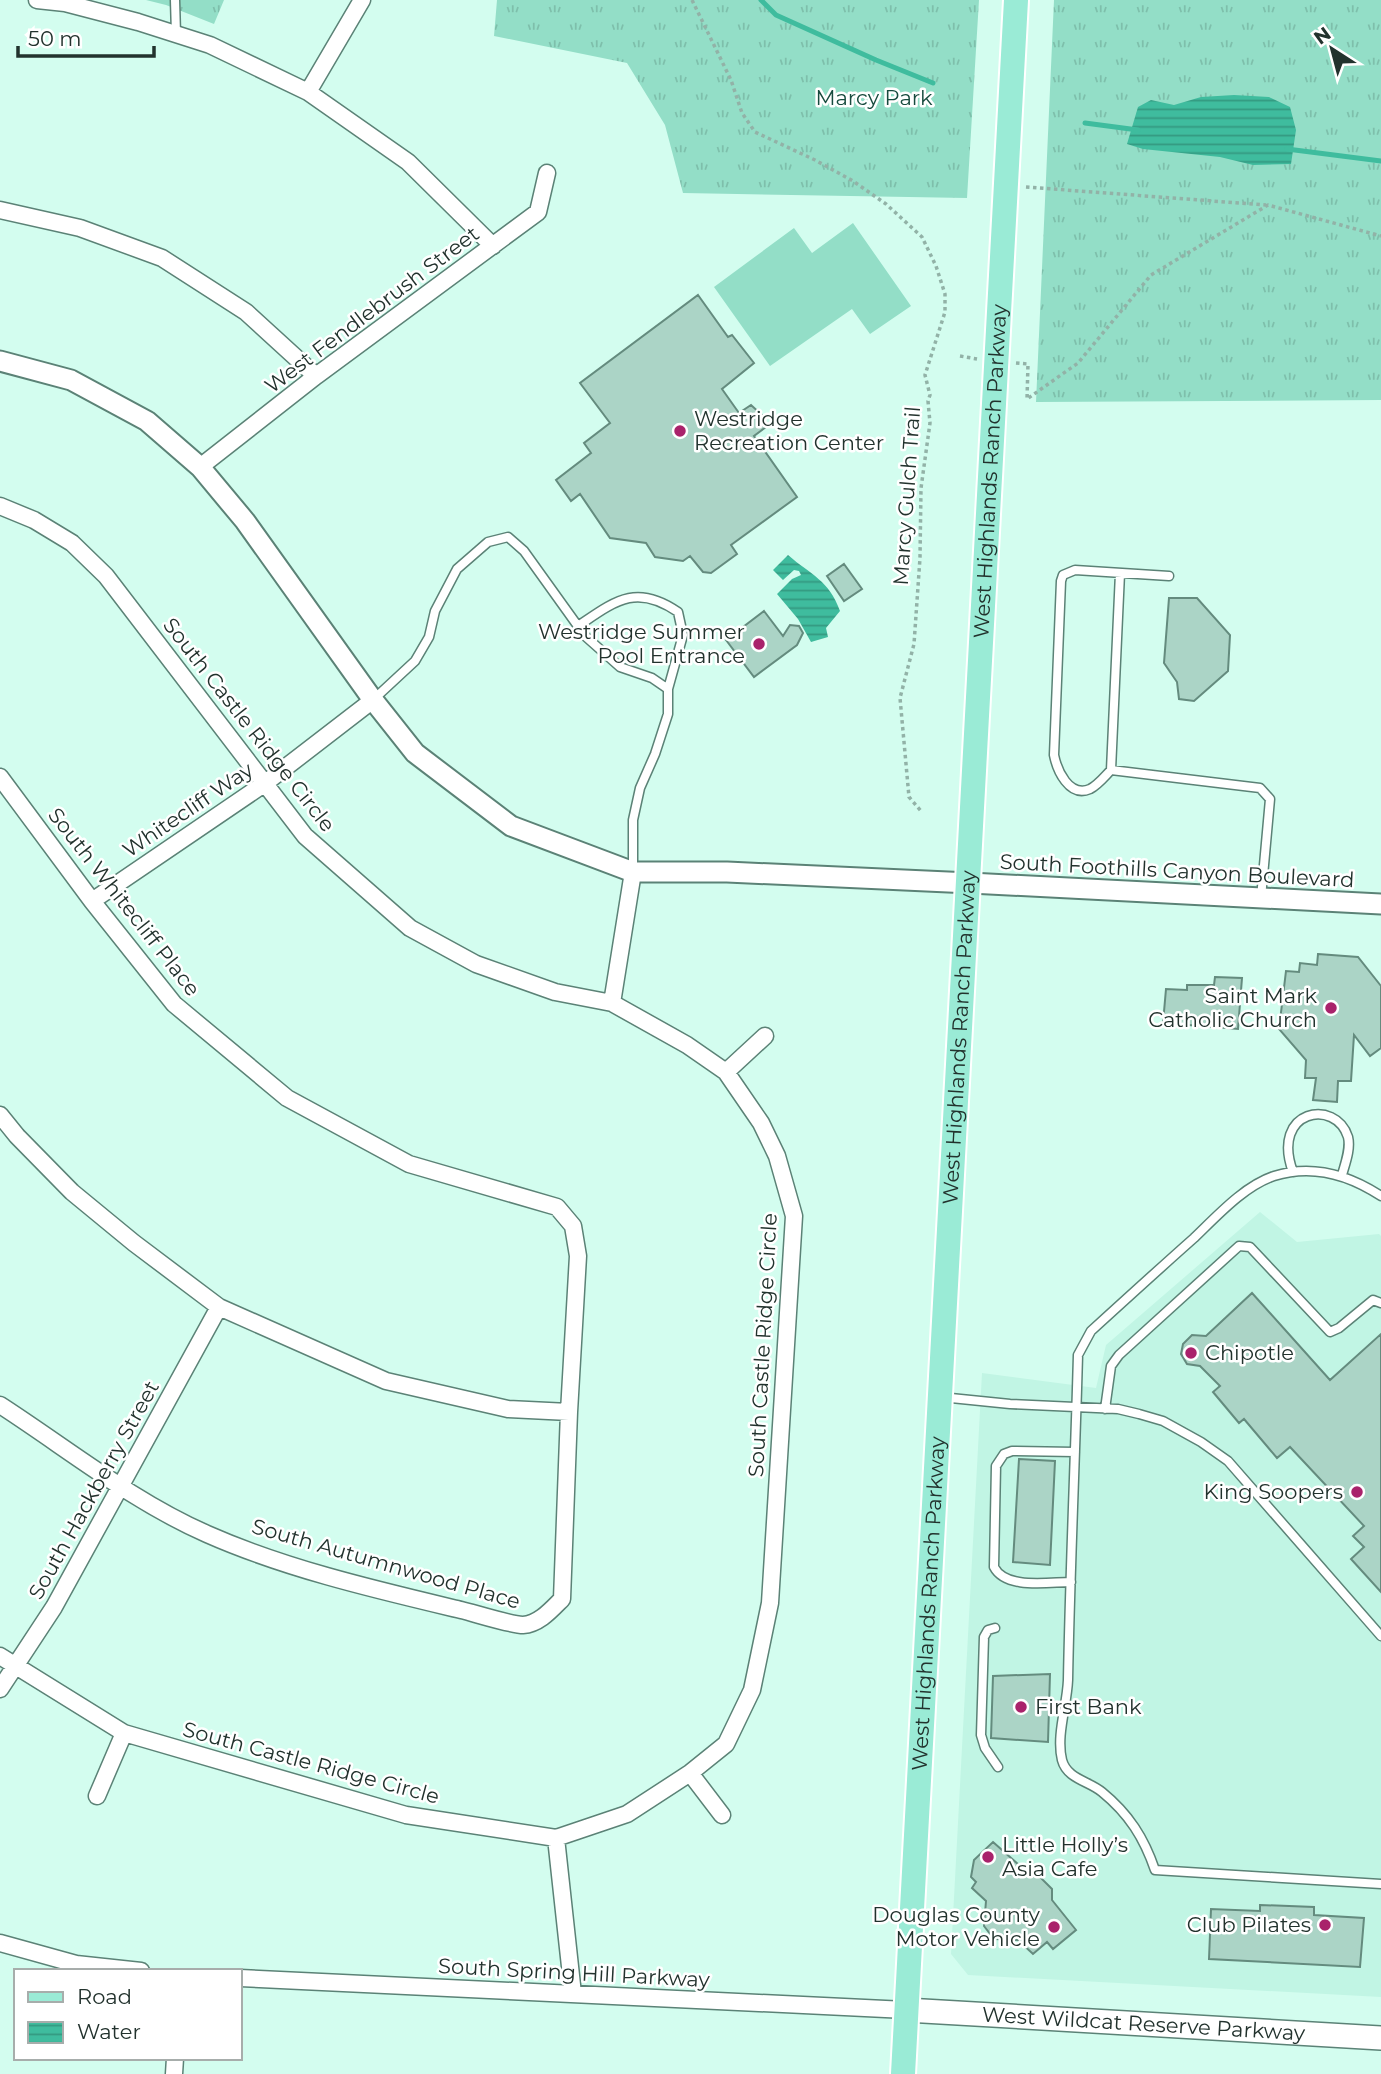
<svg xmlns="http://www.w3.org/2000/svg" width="1381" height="2074" viewBox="0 0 1381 2074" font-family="Montserrat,sans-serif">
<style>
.built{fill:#c1f5e4}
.grass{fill:url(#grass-tufts)}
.pitch{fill:#93dec7}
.water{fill:url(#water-rules)}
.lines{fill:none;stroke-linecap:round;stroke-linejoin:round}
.stream{stroke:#3fbc9e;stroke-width:5}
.building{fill:#abd4c6;stroke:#648b7e;stroke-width:2}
.service-casing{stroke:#5b8276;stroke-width:11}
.minor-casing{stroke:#5b8276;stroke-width:19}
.tertiary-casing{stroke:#5b8276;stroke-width:23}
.secondary-casing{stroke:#5b8276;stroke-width:26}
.primary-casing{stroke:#fff;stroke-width:28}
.path{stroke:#92b2a7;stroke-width:3.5;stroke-dasharray:3.5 3.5;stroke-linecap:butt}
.service{stroke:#fff;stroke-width:8}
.minor{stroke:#fff;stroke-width:16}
.tertiary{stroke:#fff;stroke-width:19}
.secondary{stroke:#fff;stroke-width:23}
.primary{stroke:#9aebd6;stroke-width:24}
.poi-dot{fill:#a9226b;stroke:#fff;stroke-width:2.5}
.labels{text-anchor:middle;stroke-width:5;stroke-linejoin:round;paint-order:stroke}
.park-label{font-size:21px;fill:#174b3e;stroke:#fff}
.street-label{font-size:21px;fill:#22322d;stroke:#fff}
.poi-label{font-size:21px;fill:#22322d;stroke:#fff;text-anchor:end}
</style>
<defs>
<pattern id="grass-tufts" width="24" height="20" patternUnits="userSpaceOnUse" patternTransform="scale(1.75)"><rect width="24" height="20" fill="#93dec7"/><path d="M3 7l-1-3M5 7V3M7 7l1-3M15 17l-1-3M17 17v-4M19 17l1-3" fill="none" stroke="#7ebfab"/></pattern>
<pattern id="water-rules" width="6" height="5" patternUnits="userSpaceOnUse" patternTransform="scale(1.75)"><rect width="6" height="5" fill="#3fbc9e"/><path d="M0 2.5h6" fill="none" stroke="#349981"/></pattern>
</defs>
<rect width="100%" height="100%" fill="#d3fdef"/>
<!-- built -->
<path class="built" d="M1260,1212L1297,1242L1379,1234L1381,1236V1997L968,1975L951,1954L982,1373L1096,1388L1106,1345Z"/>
<!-- grass -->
<path class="grass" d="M146,0H224L214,24L166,5Z
M497,0H979L967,198L683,193L665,125L627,63L494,36Z
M1054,0H1381V400L1036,402Z"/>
<!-- pitch -->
<path class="pitch" d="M853,223L911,306L870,334L852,309L770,366L714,287L794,228L812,253Z"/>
<!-- water -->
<path class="water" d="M1234,95L1269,97L1290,107L1296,130L1291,164L1253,165L1220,157L1143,149L1127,144L1138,107L1151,100L1174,105L1201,97Z
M788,555C811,575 829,580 840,611L826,628L828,637L811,642L798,619L777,594L792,579L801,575L799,571L794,570L783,580L773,570Z"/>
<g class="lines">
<!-- stream -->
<path class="stream" d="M761,0L776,15L876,60L933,83
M1085,123L1138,130
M1287,149L1381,161"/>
</g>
<!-- building -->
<path class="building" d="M698,295L728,337L732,335L754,363L722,389L739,413L751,405L762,415L766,427L754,436L797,497L731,545L737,554L711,573L703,572L690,556L683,561L655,557L646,543L610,538L580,494L571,501L556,480L591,453L584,443L610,423L580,383Z
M844,564L862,589L844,601L827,576Z
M1169,598H1197L1230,635L1228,671L1194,701L1179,699L1177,682L1164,663Z
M764,611L783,636L790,625L799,626L803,633L797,645L754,677L726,640Z
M1318,954L1358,957L1381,986V1048L1370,1056L1354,1035L1351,1081H1338L1337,1102L1313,1100L1316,1078H1305L1306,1060L1279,1029L1286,971L1299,972L1300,963L1317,965Z
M1215,977L1242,978L1238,1029L1163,1023L1166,989L1187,990V985H1214Z
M1252,1293L1330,1380L1381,1334V1592L1351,1559L1364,1547L1353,1536L1364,1526L1290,1447L1277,1458L1244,1419L1239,1423L1213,1392L1220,1386L1200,1366L1187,1364L1181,1354L1183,1344L1192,1335L1206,1336Z
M1019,1459L1055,1461L1050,1565L1013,1562Z
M1050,1674L1048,1742L991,1738L993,1676Z
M993,1842L1027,1872L1040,1877L1052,1889V1900L1076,1930L1053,1949L1047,1942L1033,1954L1018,1940L994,1939L984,1926L986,1901L972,1888L976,1882L971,1877L974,1860Z
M1260,1905L1314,1907V1915L1364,1918L1360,1967L1209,1959L1211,1909L1260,1911Z"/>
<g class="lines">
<defs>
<path id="service" d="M175,0L176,34
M1169,576L1075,570L1063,575L1061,581L1054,755C1057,770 1069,798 1090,789C1098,785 1105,776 1111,770L1260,788L1270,799L1261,898
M578,626C615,601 636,583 678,612L683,635L668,689
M374,699L415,661L429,637L435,611L457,569L488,542L508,537L524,551L585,636L620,667L652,678L668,689V714L655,754L640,788L633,820V872
M1111,770L1120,573
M1293,1172C1270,1109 1336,1098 1348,1137C1351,1149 1345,1164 1342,1175
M1381,1196C1349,1175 1312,1164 1274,1176C1244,1186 1217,1216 1194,1238C1159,1269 1125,1300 1091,1331L1078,1355C1075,1464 1070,1572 1068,1680C1067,1706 1056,1735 1062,1760C1067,1779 1089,1781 1102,1792C1129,1814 1144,1838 1155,1870L1381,1884
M941,1397L1010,1404L1118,1409L1139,1414L1163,1421L1201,1442L1228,1461L1381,1636
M1105,1409L1111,1366L1119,1355L1239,1246L1250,1247L1330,1332L1339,1328L1373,1300L1381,1303
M1071,1582C1049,1582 1006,1590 994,1567L996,1466L1004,1454L1012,1451L1075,1452
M995,1628L988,1630L984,1637L981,1735L985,1748L998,1767"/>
<path id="minor" d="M37,0L65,3L138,22L210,45L308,92L408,162L493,246
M308,92L362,0
M0,210L80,228L162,258L246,312L316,376
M200,467L316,376L538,212L547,173
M0,506L34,520L72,543L106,576L305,836L410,928L476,964L555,992L612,1003L687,1045L726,1072L761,1123L777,1156L794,1216L770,1603L752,1690L726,1744L690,1773L627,1814L556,1838L406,1815L124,1733L0,1656
M0,777L92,901L174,1004L287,1098L409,1164L557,1207L573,1226L578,1256L569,1412L562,1599C551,1610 539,1624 523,1625C511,1625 474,1613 461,1610C377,1590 286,1569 207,1534C132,1501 68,1449 0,1405
M92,901L264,784L373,700
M612,1003L633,872
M726,1072L765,1036
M0,1115L17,1136L72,1192L134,1243L219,1307L386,1381L508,1409L569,1412
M0,1689L54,1607L219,1307
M690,1773L722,1815
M97,1796L124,1733
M556,1838L573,1994
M0,1943L76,1964L141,1971
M240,1978L906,2010
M174,2074L175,2058"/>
<path id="tertiary" d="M0,361L71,380L147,421L200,467L245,521L373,700L415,753L511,826L633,872H727L970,883L1381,904"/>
<g id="secondary">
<path id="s1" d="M906,2010L1381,2038"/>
</g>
<g id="primary">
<path id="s2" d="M903,2074L1016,0"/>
</g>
</defs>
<!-- service casing -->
<use href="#service" class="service-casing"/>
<!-- minor casing -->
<use href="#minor" class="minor-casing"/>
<!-- tertiary casing -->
<use href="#tertiary" class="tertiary-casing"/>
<!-- secondary casing -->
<use href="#secondary" class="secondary-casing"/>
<!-- primary casing -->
<use href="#primary" class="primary-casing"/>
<!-- path -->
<path class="path" d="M692,0L731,80L742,113L755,132L815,160L853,181L886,204L922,237L936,266L945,294V312L925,375L930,395L928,401L930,423L921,488L920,558L914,644L900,698L909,797L921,811
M1026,187L1266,205
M960,356L977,359
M1016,363L1028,364L1027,399L1078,363L1151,275L1268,205L1381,236"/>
<!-- service -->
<use href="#service" class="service"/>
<!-- minor -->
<use href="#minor" class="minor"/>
<!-- tertiary -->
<use href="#tertiary" class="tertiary"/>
<!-- secondary -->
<use href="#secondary" class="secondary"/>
<!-- primary -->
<use href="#primary" class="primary"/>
</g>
<!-- markers -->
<g class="poi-dot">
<circle cx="680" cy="431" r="7"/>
<circle cx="759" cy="644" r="7"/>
<circle cx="1331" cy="1008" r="7"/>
<circle cx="1191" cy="1353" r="7"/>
<circle cx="1357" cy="1492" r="7"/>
<circle cx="1021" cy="1707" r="7"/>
<circle cx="988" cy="1857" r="7"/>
<circle cx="1325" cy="1925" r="7"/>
<circle cx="1054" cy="1927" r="7"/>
</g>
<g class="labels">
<!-- park labels -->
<g class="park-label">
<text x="874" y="105">Marcy Park</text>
</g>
<!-- street labels -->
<g class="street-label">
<text transform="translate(372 310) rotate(-37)" y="7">West Fendlebrush Street</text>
<text dy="7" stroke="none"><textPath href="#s2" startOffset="1605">West Highlands Ranch Parkway</textPath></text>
<text transform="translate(907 496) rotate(-86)" y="7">Marcy Gulch Trail</text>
<text transform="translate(249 725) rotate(52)" y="7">South Castle Ridge Circle</text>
<text transform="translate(188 810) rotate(-34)" y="7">Whitecliff Way</text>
<text transform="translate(1177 871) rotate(3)" y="7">South Foothills Canyon Boulevard</text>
<text transform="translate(124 902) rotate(52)" y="7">South Whitecliff Place</text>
<text dy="7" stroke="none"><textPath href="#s2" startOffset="1038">West Highlands Ranch Parkway</textPath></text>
<text transform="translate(763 1345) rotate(-87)" y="7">South Castle Ridge Circle</text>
<text transform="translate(94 1490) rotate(-61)" y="7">South Hackberry Street</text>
<text transform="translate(386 1564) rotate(16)" y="7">South Autumnwood Place</text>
<text dy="7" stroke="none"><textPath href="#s2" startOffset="471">West Highlands Ranch Parkway</textPath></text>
<text transform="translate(311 1763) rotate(15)" y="7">South Castle Ridge Circle</text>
<text transform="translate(574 1973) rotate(3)" y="7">South Spring Hill Parkway</text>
<text dy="7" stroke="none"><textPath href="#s1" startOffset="238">West Wildcat Reserve Parkway</textPath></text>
</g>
<!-- poi labels -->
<g class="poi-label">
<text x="694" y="426" text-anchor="start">Westridge<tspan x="694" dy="24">Recreation Center</tspan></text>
<text x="745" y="639">Westridge Summer<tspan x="745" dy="24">Pool Entrance</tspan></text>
<text x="1317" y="1003">Saint Mark<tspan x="1317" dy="24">Catholic Church</tspan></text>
<text x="1205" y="1360" text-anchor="start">Chipotle</text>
<text x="1343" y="1499">King Soopers</text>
<text x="1035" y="1714" text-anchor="start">First Bank</text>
<text x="1002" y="1852" text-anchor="start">Little Holly’s<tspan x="1002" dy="24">Asia Cafe</tspan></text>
<text x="1040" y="1922">Douglas County<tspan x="1040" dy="24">Motor Vehicle</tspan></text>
<text x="1311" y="1932">Club Pilates</text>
</g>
</g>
<!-- legend -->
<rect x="14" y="1969" width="228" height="91" fill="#ffffff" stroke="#a7adab" stroke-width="2"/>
<rect x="28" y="1992" width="35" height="10" fill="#9aebd6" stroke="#a7adab" stroke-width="2"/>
<text x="77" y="2004" font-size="21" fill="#22322d">Road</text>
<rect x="28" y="2022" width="35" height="21" fill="url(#water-rules)" stroke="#a7adab" stroke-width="2"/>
<text x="77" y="2039" font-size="21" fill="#22322d">Water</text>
<!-- north arrow -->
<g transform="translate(1332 49) rotate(324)" stroke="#ffffff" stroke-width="5" paint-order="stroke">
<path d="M0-5L12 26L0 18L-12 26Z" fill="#22322d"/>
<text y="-10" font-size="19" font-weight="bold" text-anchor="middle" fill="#22322d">N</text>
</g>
<!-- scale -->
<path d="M18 46v10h136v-10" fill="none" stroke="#22322d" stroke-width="3.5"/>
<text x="28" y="46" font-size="21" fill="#22322d" stroke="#ffffff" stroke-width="5" paint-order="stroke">50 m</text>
</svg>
